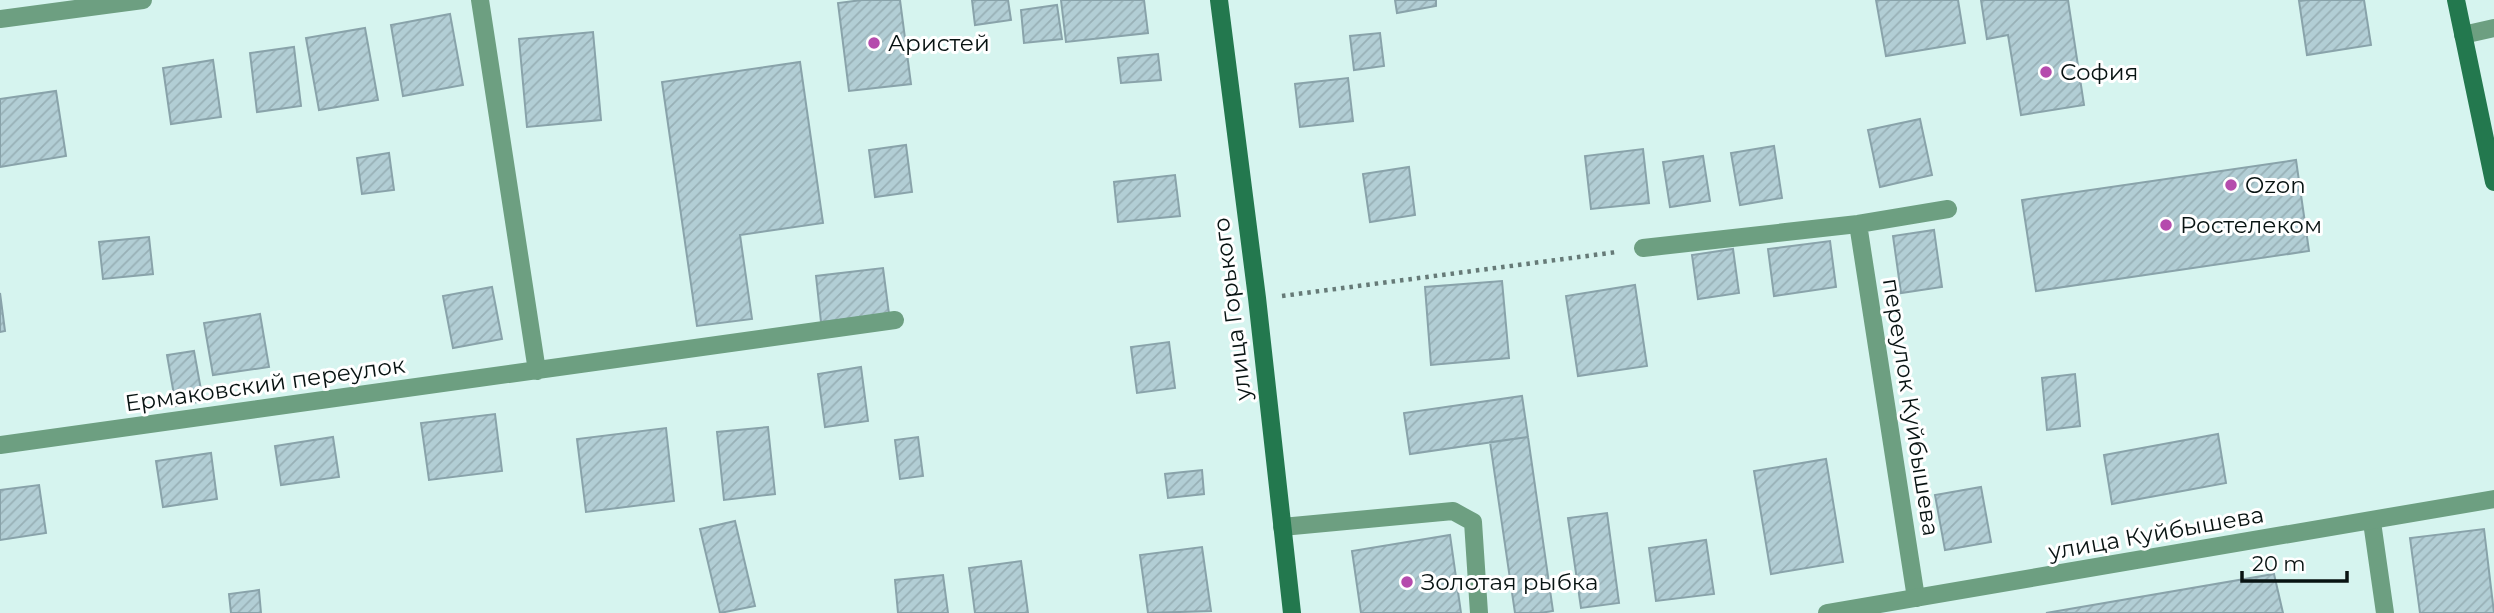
<svg xmlns="http://www.w3.org/2000/svg" width="2494" height="613" viewBox="0 0 2494 613" font-family="Montserrat,sans-serif">
<style>
.building{fill:url(#building-hatch);stroke:#89a3aa;stroke-width:2}
.lines{fill:none;stroke-linecap:round;stroke-linejoin:round}
.path{stroke:#667a77;stroke-width:4.5;stroke-dasharray:3.5 5;stroke-linecap:butt}
.service{stroke:#6d9f81;stroke-width:18}
.minor{stroke:#6d9f81;stroke-width:18}
.secondary{stroke:#23784e;stroke-width:18}
.poi-dot{fill:#b54bad;stroke:#fff;stroke-width:2.5}
.labels{text-anchor:middle;stroke-width:6;stroke-linejoin:round;paint-order:stroke}
.poi-label{font-size:23px;fill:#081312;stroke:#fff;text-anchor:start}
.street-label{font-size:23px;fill:#081312;stroke:#fff}
</style>
<defs>
<pattern id="building-hatch" width="6" height="6" patternUnits="userSpaceOnUse" patternTransform="scale(1.75)"><rect width="6" height="6" fill="#b2ced5"/><path d="M-1 1l2-2M0 6l6-6M5 7l2-2" fill="none" stroke="#98b0b6"/></pattern>
</defs>
<rect width="100%" height="100%" fill="#d6f4ef"/>
<!-- building -->
<path class="building" d="M862,0H900L911,84L849,91L838,3Z
M972,0H1008L1011,20L975,25Z
M1061,0H1144L1148,33L1066,42Z
M1395,0H1436V6L1397,13Z
M1876,0H1958L1965,43L1886,56Z
M1981,0H2068L2084,105L2021,115L2008,35L1987,39Z
M2308,0H2364L2371,45L2307,55L2299,1Z
M1057,5L1062,39L1024,43L1021,10Z
M450,14L463,85L403,96L391,25Z
M365,28L378,100L319,110L306,38Z
M593,32L601,120L527,127L519,39Z
M1380,33L1384,66L1354,70L1350,36Z
M294,47L301,106L257,112L250,53Z
M1158,54L1161,80L1121,83L1118,58Z
M213,60L221,117L171,124L163,68Z
M800,62L823,223L740,235L752,319L697,326L662,82Z
M1348,78L1353,121L1300,127L1295,84Z
M56,91L66,156L0,167V99Z
M1920,119L1932,175L1880,187L1868,130Z
M906,145L912,192L875,197L869,150Z
M1774,146L1782,198L1740,205L1731,153Z
M1643,149L1649,203L1591,209L1585,156Z
M389,153L394,190L362,194L357,158Z
M1703,156L1710,201L1670,207L1663,162Z
M2296,160L2309,251L2036,291L2022,200Z
M1409,167L1415,215L1370,222L1363,174Z
M1175,175L1180,216L1118,222L1114,182Z
M1934,230L1942,287L1901,293L1893,236Z
M149,237L153,274L103,279L99,242Z
M1830,241L1836,287L1774,296L1768,249Z
M1733,249L1739,293L1698,299L1692,255Z
M883,268L889,314L821,322L816,276Z
M1502,281L1509,358L1431,365L1425,287Z
M1635,285L1647,366L1578,376L1566,296Z
M492,287L502,339L453,348L443,296Z
M0,293L5,331L0,332Z
M260,314L269,367L213,375L204,323Z
M1169,342L1175,388L1137,393L1131,347Z
M194,351L203,401L176,406L167,355Z
M861,367L868,421L825,427L818,374Z
M2075,374L2080,426L2047,430L2042,378Z
M1522,396L1528,437L1410,454L1404,413Z
M495,414L502,471L429,480L421,423Z
M768,427L775,494L724,500L717,432Z
M666,428L674,501L586,512L577,439Z
M2218,434L2226,483L2112,504L2104,455Z
M333,437L339,477L281,485L275,446Z
M918,437L923,476L900,479L895,440Z
M1528,437L1553,611L1540,613H1515L1490,442Z
M211,453L217,499L163,507L156,461Z
M1826,459L1843,562L1771,574L1754,471Z
M1202,470L1204,494L1168,498L1165,474Z
M39,485L46,533L0,540V490Z
M1981,487L1991,542L1945,550L1935,495Z
M1607,513L1619,603L1581,608L1568,518Z
M735,521L755,606L720,613L700,529Z
M2484,529L2494,613H2420L2410,538Z
M1450,535L1461,613H1361L1352,551Z
M1706,540L1714,594L1656,601L1649,548Z
M1202,547L1211,611L1148,613L1140,555Z
M1021,561L1028,613H975L969,568Z
M2274,574L2283,613H2046Z
M943,575L948,613H898L895,580Z
M259,590L261,613H231L229,594Z"/>
<g class="lines">
<!-- path -->
<path class="path" d="M1282,296L1617,252"/>
<!-- service -->
<path class="service" d="M480,0L537,371
M2463,35L2494,28
M1858,224L1916,598
M1643,248L1858,224L1948,209
M0,445L895,320
M2372,522L2385,613
M1282,527L1453,511L1473,522L1479,613"/>
<!-- minor -->
<path class="minor" d="M0,19L143,0
M1827,613L2494,499"/>
<!-- secondary -->
<path class="secondary" d="M1219,0L1257,298L1292,613
M2456,0L2494,182"/>
</g>
<!-- markers -->
<g class="poi-dot">
<circle cx="874" cy="43" r="7"/>
<circle cx="2046" cy="72" r="7"/>
<circle cx="2231" cy="185" r="7"/>
<circle cx="2166" cy="225" r="7"/>
<circle cx="1407" cy="582" r="7"/>
</g>
<g class="labels">
<!-- poi labels -->
<g class="poi-label">
<text x="888" y="51">Аристей</text>
<text x="2060" y="80">София</text>
<text x="2245" y="193">Ozon</text>
<text x="2180" y="233">Ростелеком</text>
<text x="1421" y="590">Золотая рыбка</text>
</g>
<!-- street labels -->
<g class="street-label">
<text transform="translate(1232 309) rotate(-97)" y="8">улица Горького</text>
<text transform="translate(265 384) rotate(-8)" y="8">Ермаковский переулок</text>
<text transform="translate(1911 407) rotate(81)" y="8">переулок Куйбышева</text>
<text transform="translate(2156 533) rotate(-10)" y="8">улица Куйбышева</text>
</g>
</g>
<!-- scale -->
<path d="M2242 571v10h105v-10" fill="none" stroke="#081312" stroke-width="3.5"/>
<text x="2252" y="571" font-size="21" fill="#081312" stroke="#ffffff" stroke-width="5" paint-order="stroke">20 m</text>
</svg>
